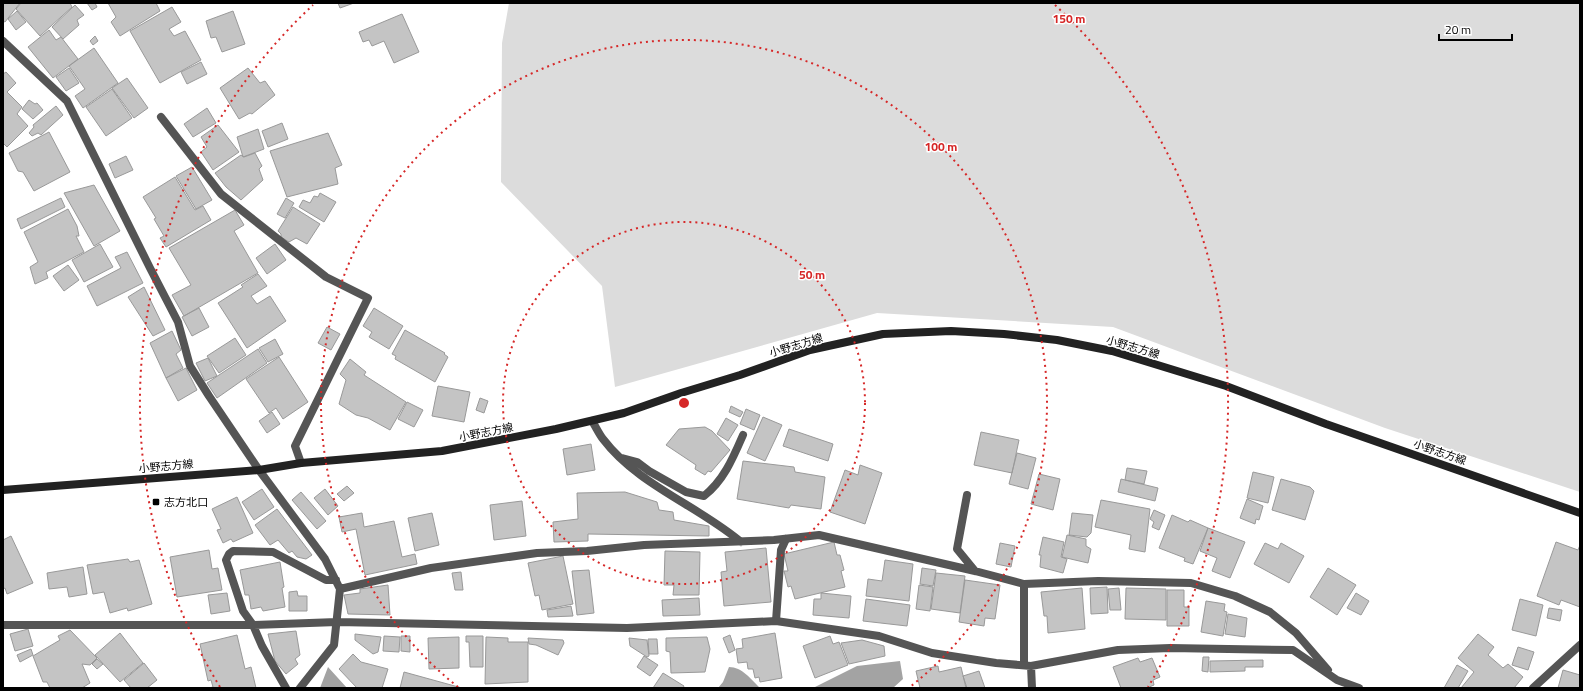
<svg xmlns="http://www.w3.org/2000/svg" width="1583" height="691" viewBox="0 0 1583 691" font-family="'Titillium Web','Noto Sans JP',sans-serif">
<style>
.green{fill:#dcdcdc}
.water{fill:#a3a3a3}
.building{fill:#c4c4c4;stroke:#999}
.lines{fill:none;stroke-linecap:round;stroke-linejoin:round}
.service{stroke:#555;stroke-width:8}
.minor{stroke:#555;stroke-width:8}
.secondary{stroke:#222;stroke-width:8}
.ring{fill:none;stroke:#d62828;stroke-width:2;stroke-dasharray:2 4}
.poi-dot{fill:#000;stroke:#fff;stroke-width:1.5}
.labels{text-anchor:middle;stroke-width:3;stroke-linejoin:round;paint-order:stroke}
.street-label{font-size:11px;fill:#000;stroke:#fff}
.poi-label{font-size:11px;fill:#000;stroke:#fff;text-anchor:start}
.centre{fill:#d62828;stroke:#fff;stroke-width:2}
.ring-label{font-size:12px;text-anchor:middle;font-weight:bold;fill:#d62828;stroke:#fff;stroke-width:3;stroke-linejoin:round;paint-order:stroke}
</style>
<rect width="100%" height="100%" fill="#fff"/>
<!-- green -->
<path class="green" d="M509,3H1580V492L1385,428L1113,327L877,313L615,387L602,286L501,182L502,43Z"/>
<!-- water -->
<path class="water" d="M900,661L903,679L893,688H813L857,666Z
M328,667L347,688H320Z
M729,667C742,667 751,679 760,688H718L723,682Z"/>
<!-- building -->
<path class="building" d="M3,3H20L5,22L3,21Z
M21,3H70L72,7L40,36L16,9Z
M87,3H95L97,7L92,10Z
M108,3H156L160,11L120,36L111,22L116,17Z
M338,3H354L340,8Z
M75,5L84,15L77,20L79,25L63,39L52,27Z
M172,7L181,22L169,29L174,36L185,31L201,60L160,83L130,31Z
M17,11L26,22L16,30L8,19Z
M233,11L245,44L222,52L216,37L211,38L206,21Z
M402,14L419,52L394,63L384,41L372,46L369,40L363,42L359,32Z
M49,30L56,40L61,37L78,59L53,78L28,47Z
M95,36L98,41L93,45L90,41Z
M94,48L118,83L83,108L75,96L85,89L69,66Z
M201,62L207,74L187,84L181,72Z
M69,68L79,83L66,91L56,77Z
M248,68L260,83L265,81L275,95L252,114L250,113L239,119L220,88Z
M6,72L16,83L7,92L22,107L17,114L28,126L7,147L3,143V74Z
M127,78L148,108L134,118L112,88Z
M112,89L132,118L106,136L86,107Z
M29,100L35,104L37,103L43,110L33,119L22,109Z
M56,106L63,115L41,135L38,133L32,136L29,133L34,127L33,125Z
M207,108L216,123L193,137L184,124Z
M282,123L288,139L268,147L262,131Z
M218,125L239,152L213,170L201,152L207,147L201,137Z
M258,129L264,149L243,157L237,137Z
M49,132L70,172L34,191L23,172L18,171L9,153Z
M328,133L342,165L335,168L338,184L287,197L270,151Z
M255,153L262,166L259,169L263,180L241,200L226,187L215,173L241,155L244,157Z
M126,156L133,170L115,178L109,164Z
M192,167L212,200L196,209L176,176Z
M175,177L195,210L203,206L211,220L166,247L160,238L164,236L154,219L156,218L143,197Z
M94,185L120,231L94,246L64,193Z
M320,193L336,202L324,222L299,207L303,200L310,203L314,196L318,197Z
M61,198L65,207L21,229L17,219Z
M286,198L294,203L285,218L277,214Z
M293,207L320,224L307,244L296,238L289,242L281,237V234L278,231Z
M68,209L77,226L79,236H76L84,252L46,272L48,278L35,284L30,267L38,262L24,232Z
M235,210L244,225L234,231L258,273L184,316L172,295L191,285L169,248Z
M100,244L113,267L84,282L72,260Z
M275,244L286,260L267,274L256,258Z
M127,252L143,283L97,306L87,286L121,268L115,257Z
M68,265L79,280L64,291L53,276Z
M258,274L267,286L251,296L257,304L270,296L286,321L247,348L218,303L243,287L241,285Z
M144,287L165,330L153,336L128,297Z
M199,308L209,327L192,336L182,317Z
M374,308L403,326L389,349L369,337L372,332L363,326Z
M327,327L340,334L331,350L318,343Z
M405,330L445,353L444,354L448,357L435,382L395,359L396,356L392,354Z
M172,331L181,350L176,354L183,368L166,378L150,343Z
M235,338L246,355L219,373L207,356Z
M275,339L283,354L268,362L259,348Z
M258,349L267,363L217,398L207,383Z
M279,357L308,402L283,419L276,408L269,413L246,379Z
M208,358L217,376L205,381L196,363Z
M350,359L366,372L364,375L406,402L390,430L368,418L356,415L339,404L346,380L340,374Z
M186,368L197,390L178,401L166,378Z
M438,386L470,392L464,422L432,416Z
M480,398L488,401L484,413L476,410Z
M407,402L423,410L414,427L398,419Z
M731,406L743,412L740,417L729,412Z
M746,409L760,415L754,430L740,424Z
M272,412L280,424L267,433L259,421Z
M763,417L782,425L765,461L747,453Z
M726,418L738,425L728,441L717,434Z
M705,427L712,431L730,450L711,472L708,471L705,475L695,469L696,465L666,445L679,429Z
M789,429L833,444L828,461L783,446Z
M981,432L1019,440L1012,473L974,465Z
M591,444L595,470L567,475L563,449Z
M1017,453L1036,458L1028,489L1009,484Z
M743,461L794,467L795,472L825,477L821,509L791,505L789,508L737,499Z
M860,465L882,473L865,524L830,512L845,470L858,475Z
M1127,468L1147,471L1144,484L1125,480Z
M1253,472L1274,477L1268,503L1247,498Z
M1039,474L1060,479L1053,510L1031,504Z
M1121,479L1158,488L1155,501L1118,492Z
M1281,479L1310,487L1314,491L1305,520L1272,510Z
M347,486L354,493L344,501L337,494Z
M262,489L274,507L254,520L242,502Z
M325,489L338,506L328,515L314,498Z
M301,492L326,521L317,529L292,500Z
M625,492L657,502L659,510L673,512L674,520L709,526V536L588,534V541L554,542L553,522L578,519L577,493Z
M237,497L253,533L233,542L231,539L223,543L217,530L221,529L212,509Z
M1247,499L1263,506L1259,520L1256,519L1255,524L1240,518Z
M1101,500L1150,509L1145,552L1129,549L1131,535L1095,527Z
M522,501L526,536L494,540L490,505Z
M277,509L312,555L306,559L297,557L292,551L289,553L278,540L270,545L255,525Z
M1154,510L1165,515L1159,530L1152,527L1154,522L1150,519Z
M362,513L364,527L394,521L402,557L415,554L417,564L365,575L356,529L342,532L339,517Z
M432,513L439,545L415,551L408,518Z
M1072,513L1093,515L1091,533L1087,537L1069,535Z
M1172,515L1188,522L1190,520L1208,528L1193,564L1184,561L1185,558L1159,548Z
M1208,528L1245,542L1230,578L1212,571L1217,558L1200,551Z
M1067,535L1086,539V546L1091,549L1088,563L1062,557Z
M11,536L33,583L7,594L5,588L3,589V540Z
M1043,537L1064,542L1061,557L1067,559L1063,573L1040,567L1041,555H1039Z
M834,542L837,555H840L844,570L841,571L845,587L795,599L791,586L788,587L784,571H788L784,554Z
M1556,542L1578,550L1580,545V607L1561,600L1559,605L1537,596Z
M1000,543L1015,546L1011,567L996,564Z
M1265,543L1278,549L1281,543L1304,556L1289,583L1254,564Z
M766,548L771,602L724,606L721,572L727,571L725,552Z
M209,550L212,569L218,568L222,590L177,597L170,557Z
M665,551L700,552L699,595H673L674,585H664Z
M563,556L573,604L542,610L539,595L535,596L528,563Z
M128,559L130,562L139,560L152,604L128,611L127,608L110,613L104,592L93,594L87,565Z
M885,560L913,564L909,601L866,596L868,579L882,581Z
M280,562L284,587L282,588L285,607L263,611L261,607L251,609L249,595H245L240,570Z
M83,567L87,594L69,597L67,587L49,589L47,573Z
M922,568L936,570L933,586L920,584Z
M1328,568L1356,585L1337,615L1310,597Z
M589,570L594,613L577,615L572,571Z
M461,572L463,590H455L452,573Z
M936,573L965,576L960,613L931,609Z
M965,580L1000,585L995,619L985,618L984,626L959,622Z
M388,585L390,615L348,614L344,595L360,593V589Z
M919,585L933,587L930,611L916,609Z
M1107,587L1108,613L1091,614L1090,588Z
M1082,588L1085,629L1048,633L1047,616H1044L1041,592Z
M1119,588L1121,610H1110L1108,589Z
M1126,588L1166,589V620L1125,619Z
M1167,590H1184V607H1189V626H1167Z
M297,591L298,596H307V611H289V592Z
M227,593L230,611L211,614L208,595Z
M821,593L851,596L849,618L813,615L814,599H821Z
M1356,593L1369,601L1361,615L1347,608Z
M699,598L700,615L663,616L662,600Z
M866,599L910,605L907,626L863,621Z
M1520,599L1543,605L1536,636L1512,630Z
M1206,601L1225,604L1224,611L1227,612L1223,636L1201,632Z
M571,606L573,616L548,617L547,610Z
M1549,608L1562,610L1560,621L1547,618Z
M1228,614L1247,618L1245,637L1225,634Z
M28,629L33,646L15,651L10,634Z
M70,630L97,658L90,665L82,664L90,683L82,688H50L47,682H43L33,656L60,640L58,636Z
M296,631L300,655L295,659L298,664L286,674L275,661L268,634Z
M120,633L143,663L120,682L95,655Z
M775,633L782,678L760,682L759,677L755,678L753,669H748L747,662L738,663L736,649L743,648L742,639Z
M355,634L381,637L378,652L373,654L355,640Z
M1478,634L1494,647L1488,655L1503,668L1508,664L1523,677L1514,688H1461L1474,672L1458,658Z
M237,635L245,669L251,667L256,688H209L213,687L211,680L208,681L200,644Z
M730,635L735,650L729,653L723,638Z
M384,636L400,637L399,652L383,651Z
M401,636H410V652L401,651Z
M466,636H483V667H470L469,642H466Z
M830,636L833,644L839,642L848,665L815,678L803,646Z
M459,637V668L429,669L428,638Z
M486,637L508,638V642H528V682L485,684Z
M707,637L710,649L705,672L671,673L670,652L666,651V638Z
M528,638L563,640L564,643L558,655L536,645L529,644Z
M629,638L647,640L649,656L647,657L630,646Z
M648,639H657L658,654H649Z
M862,640L884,646L885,656L849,664L841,643Z
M1518,647L1534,652L1528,670L1512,665Z
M31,649L33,655L20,662L17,655Z
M353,654L361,662L388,669L382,688H357L339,669Z
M644,656L658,665L650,676L637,667Z
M1203,657H1209L1208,672L1202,671Z
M1138,658L1140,662L1152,658L1160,677L1153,680L1154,685L1147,688H1121L1113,667Z
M97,659L103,664L97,669L92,664Z
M1263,660V667H1245V671L1210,672V661Z
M144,663L157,680L147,688H131L124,680Z
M1457,665L1468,671L1458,688H1444Z
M938,666L939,672L961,667L966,688H920L916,671Z
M1563,670L1580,675V688H1558Z
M979,671L985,688H967L963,676Z
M404,672L462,688H400Z
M663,673L684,686L683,688H653Z"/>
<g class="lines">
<!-- service -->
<path class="service" d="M1024,584V665
M776,621L781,550L786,539"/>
<!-- minor -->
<path class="minor" d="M3,41L67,101L150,268L178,322L190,366L209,396L259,470L325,559L340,589L334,645L300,688
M161,117L221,194L326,277L368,298L295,446L301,463
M592,421C596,427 599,434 603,439C638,485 697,505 741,542
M622,458L637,462L649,471L686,492L704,496C724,480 733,458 743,435
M967,495L957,549L975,571
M336,580H326L273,552L233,551L229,554L226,560L243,611L253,625L337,622L627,628L776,621L879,636L932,653L996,663L1031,666L1118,650L1170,648L1293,650L1337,680L1359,688
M340,589L431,568L537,553L587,551L644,545L774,540L819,535L975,571L1024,584L1098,581L1191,583L1235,596L1270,612L1296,633L1328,670
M3,625H253L262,646L286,688
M1031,666L1032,688
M1533,688L1580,645"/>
<!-- secondary -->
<path class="secondary" d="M3,490L259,470L301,463L442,451L556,429L624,413L681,393L740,375L810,350L883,334L951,331L1004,334L1057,340L1112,351L1226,386L1326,424L1580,513"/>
</g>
<!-- distance rings -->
<g class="ring">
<circle cx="684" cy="403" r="181"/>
<path d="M458 687A363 363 0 1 1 910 687"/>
<path d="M220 687A544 544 0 0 1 313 5M1055 5A544 544 0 0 1 1148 687"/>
</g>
<!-- markers -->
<rect class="poi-dot" x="152" y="498" width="8" height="8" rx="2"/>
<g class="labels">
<!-- street labels -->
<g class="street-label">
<text transform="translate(796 345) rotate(-17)" y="4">小野志方線</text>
<text transform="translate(1133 347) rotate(16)" y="4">小野志方線</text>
<text transform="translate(486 432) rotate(-11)" y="4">小野志方線</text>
<text transform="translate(1440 452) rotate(19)" y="4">小野志方線</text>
<text transform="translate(166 466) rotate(-5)" y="4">小野志方線</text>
</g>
<!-- poi labels -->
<g class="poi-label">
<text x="164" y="506">志方北口</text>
</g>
</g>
<circle cx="684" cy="403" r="6" class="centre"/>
<g class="ring-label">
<text x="1069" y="23">150 m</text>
<text x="941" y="151">100 m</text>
<text x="812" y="279">50 m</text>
</g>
<!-- border -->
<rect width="1583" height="691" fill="none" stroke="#000000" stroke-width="8"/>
<!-- scale -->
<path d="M1439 34v6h73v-6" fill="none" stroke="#000000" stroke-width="2"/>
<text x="1445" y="34" font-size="12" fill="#000000" stroke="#ffffff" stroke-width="3" paint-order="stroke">20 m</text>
</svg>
